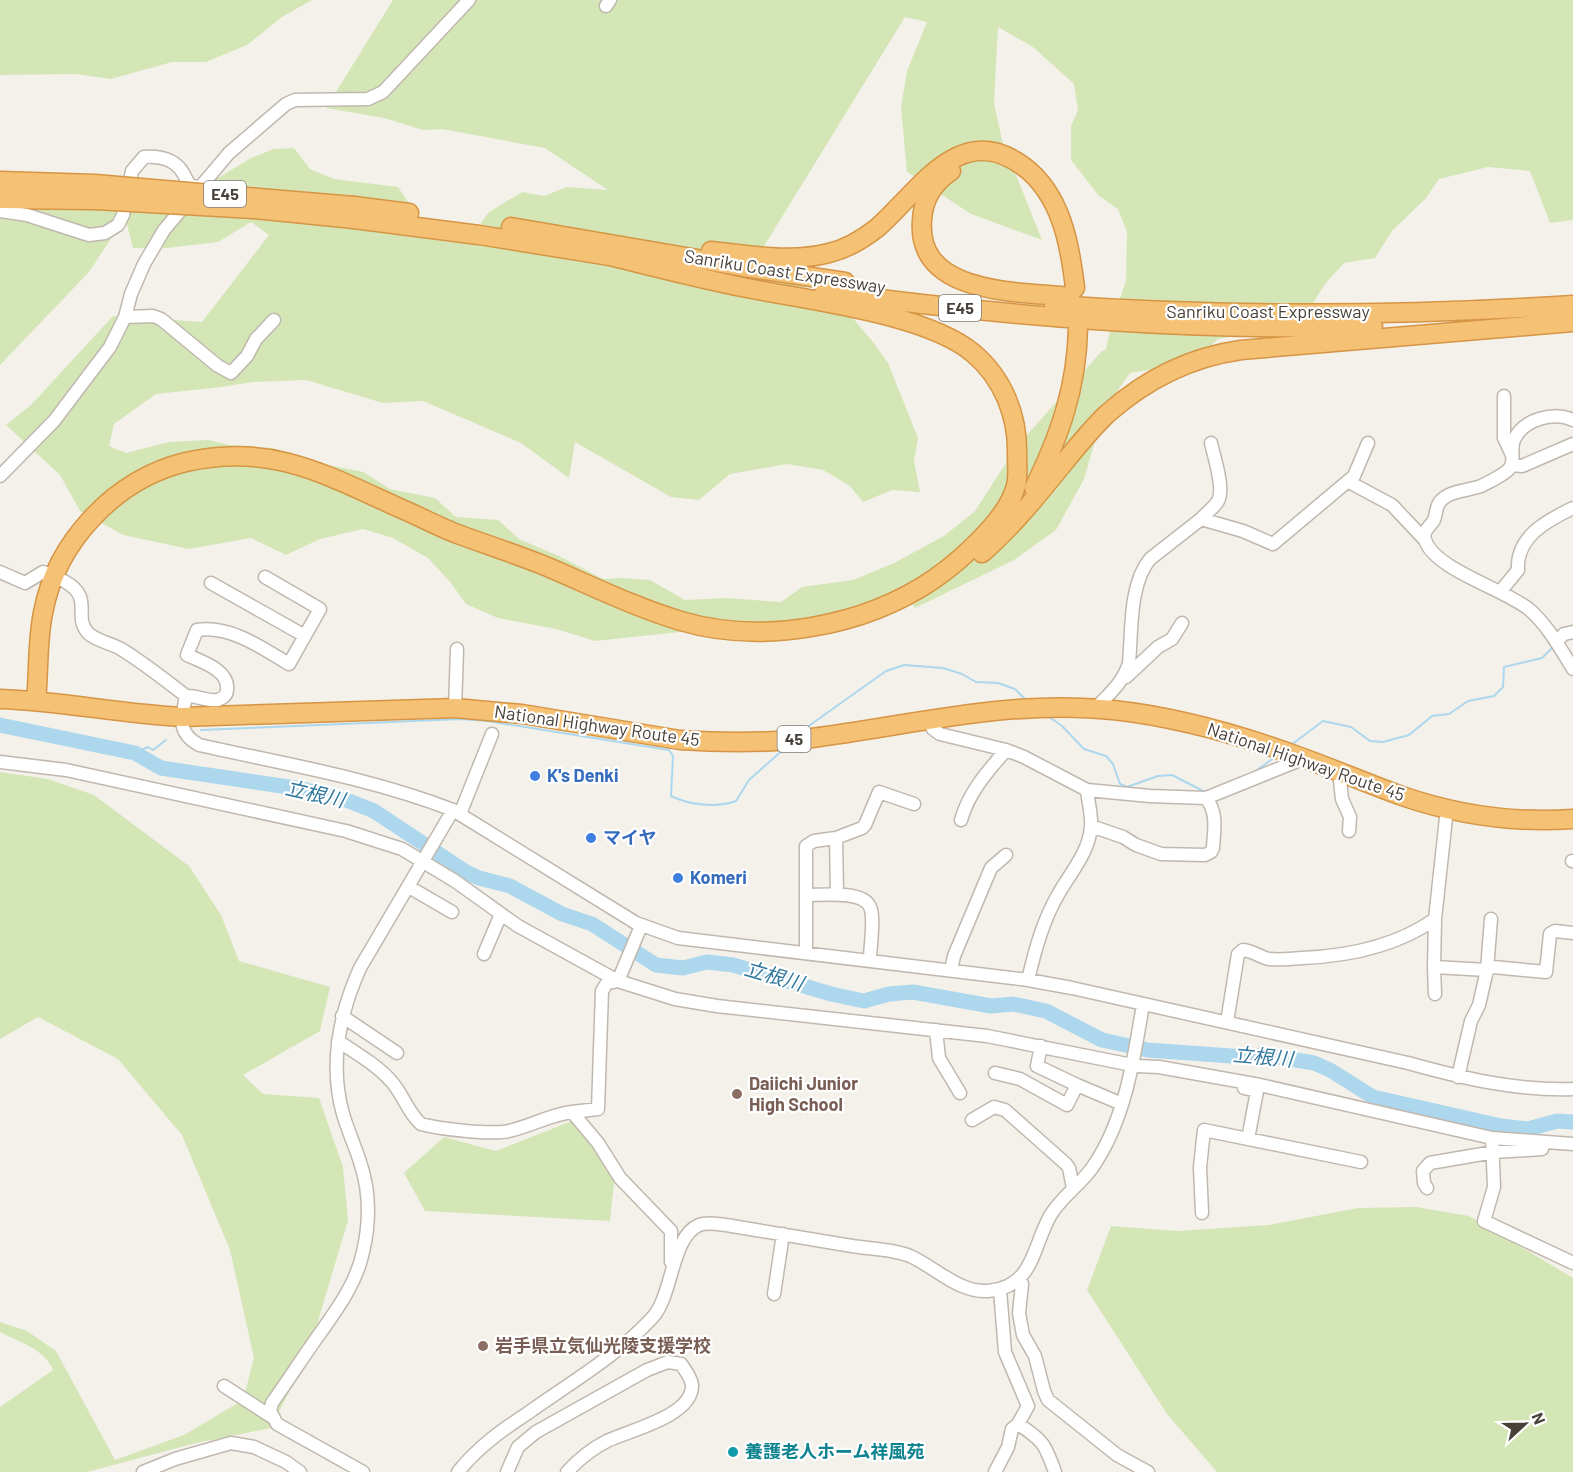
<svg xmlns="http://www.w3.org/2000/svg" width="1573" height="1472" viewBox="0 0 1573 1472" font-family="Barlow,'Noto Sans JP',sans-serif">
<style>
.green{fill:#d4e6b6;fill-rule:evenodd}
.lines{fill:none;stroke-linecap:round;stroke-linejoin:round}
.stream{stroke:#acd7ed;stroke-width:2}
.river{stroke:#acd7ed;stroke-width:15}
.minor-casing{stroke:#c0b8ae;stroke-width:15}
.highway-casing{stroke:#d59544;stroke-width:21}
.minor{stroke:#fff;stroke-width:12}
.highway{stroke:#f5c175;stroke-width:18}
.highway-bridge-casing{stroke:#d59544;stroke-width:21;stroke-linecap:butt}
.highway-bridge{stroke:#f5c175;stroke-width:18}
.shop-dot{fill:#3f7fe0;stroke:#fff;stroke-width:2}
.education-dot{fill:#8d6e63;stroke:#fff;stroke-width:2}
.culture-dot{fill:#0f9aa8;stroke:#fff;stroke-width:2}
.labels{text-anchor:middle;stroke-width:4.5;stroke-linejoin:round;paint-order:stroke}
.shield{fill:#fff;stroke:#7f7a74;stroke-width:1.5}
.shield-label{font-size:16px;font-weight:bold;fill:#484139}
.street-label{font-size:18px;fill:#484139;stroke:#fff}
.shop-label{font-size:18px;font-weight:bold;fill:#366cbe;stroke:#fff;text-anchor:start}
.education-label{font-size:18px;font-weight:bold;fill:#785e54;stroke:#fff;text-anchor:start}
.culture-label{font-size:18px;font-weight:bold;fill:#0d838f;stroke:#fff;text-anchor:start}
.water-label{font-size:20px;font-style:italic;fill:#33799f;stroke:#fff}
</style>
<rect width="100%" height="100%" fill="#f4f1eb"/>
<!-- green -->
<path class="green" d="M0,0H312L282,17L247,45L206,62H172L111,79L75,74L0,75Z
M393,0H1573V220L1550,223L1530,171L1488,167L1439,179L1426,198L1392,231L1375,258L1344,263L1325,284L1308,311L1250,333L1218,339L1193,362L1130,373L1104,410L1084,479L1056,530L1014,560L915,608L903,588C872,601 842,611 810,618L595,641L556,629L498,618L466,604L451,583L428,558L393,538L363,529L320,539L286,555L251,538L189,549L123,535L80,511L60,475L6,425L31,405L113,316L202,322L269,235L251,222L218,242L167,248H133L125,217L89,272L0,365V172L13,173L62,194L89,210L112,208L213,181L251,158L274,149L294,148L310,169L334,179L398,187L416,214L420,226L447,242L465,235L481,223L489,212L522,192L544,196L567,187L608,190L545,148L442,129L423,130L384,118L326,108ZM905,17L927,22L907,71L901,107L907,172L971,214L1042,240L1002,140L994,103L998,27L1033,47L1074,84L1078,110L1071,126V160L1099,196L1118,209L1127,232L1126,280L1111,327L1106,349L1101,352L1017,446L975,511L944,536L894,563L853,580L802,587L781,602L725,598L685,600L650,580L622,578L603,579L559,556L519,539L498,520L456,517L435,498L390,489L363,472L319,463L273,448L230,445L208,440L169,442L126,453L109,446L114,424L156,394L221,387L253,382L306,380L383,403L423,401L521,443L569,478L575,442L671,497L699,500L730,474L787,464L823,470L850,486L863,502L892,490L920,492L914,461L918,438L888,363L873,342L847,311L785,275L750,269Z
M0,772L48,779L94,795L189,866L221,915L239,961L330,987L320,1031L243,1075L263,1094L319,1098L343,1167L348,1220L309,1352L271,1428L196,1443L87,1472H0V1407L53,1370C45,1349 19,1342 0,1332V1322L27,1331L56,1351L115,1460L184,1435L243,1400L254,1358L230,1250L182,1135L118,1059L38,1017L0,1039Z
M572,1121L616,1165L610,1221L425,1211L404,1173L444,1137L496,1151Z
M1416,1207L1469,1216L1573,1278V1472H1217L1167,1414L1087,1290L1111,1226L1177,1231L1269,1225L1358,1208Z"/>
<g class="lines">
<!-- stream -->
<path class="stream" d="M1048,716L1062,726L1084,749L1106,756L1113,764L1120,784L1127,787L1158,776L1172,775L1207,793
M201,730L461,719L487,721L669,750L673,756L671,796C689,805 717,808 736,801L749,780L785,748
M803,730L886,671L904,665L943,668L962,674L976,682L998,683L1015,689L1026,700
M1291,745L1323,721L1351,727L1370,741L1383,742L1409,735L1432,716L1449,714L1468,701L1494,696L1503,687L1504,667L1542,658L1553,647
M135,753L148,747L153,750L166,740
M1253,773L1275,757"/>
<!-- river -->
<path class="river" d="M0,725L135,753L161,768L302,789L349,801L374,811L466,872L479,878L510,886L562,914L592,924L656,965L683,968L707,962L733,965L831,994L864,1001L889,994L913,992L991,1006L1013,1004L1046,1011L1102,1040L1148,1050L1245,1057L1265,1055L1314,1063L1330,1070L1373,1097L1501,1126L1528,1129L1557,1121L1573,1122"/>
<defs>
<path id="minor" d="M606,6L610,0
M0,211L27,215L89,235L105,233L118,225L123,215L132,171L144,157C159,156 175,159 183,173C186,178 187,182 191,186L201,187
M125,317L153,316L161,319L218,366L231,373L247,356L256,339L274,320
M1504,396V438L1512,455
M1573,420C1554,411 1523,419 1514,440C1510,449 1516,464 1508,470C1502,476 1489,482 1481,486C1468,491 1448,490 1439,503C1436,508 1436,515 1434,520C1430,527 1422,531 1425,540C1435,570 1505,589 1530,610C1548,626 1560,648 1573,669
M1512,465L1522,466L1573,444
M0,476L54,421L110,347L125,317L131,294L144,264L164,230L229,153L286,104L295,100L368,99L383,92L469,0
M1349,482L1392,505L1424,539
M1201,519C1206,513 1214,508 1218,501C1225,489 1214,457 1211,443
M0,572L25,583L43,572L46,573
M64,581C95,598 72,615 88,633C96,641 111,643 121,649C144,663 165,680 186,696C182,718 176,732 199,745C284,764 371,778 453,810L636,923L678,938L1028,980L1072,988L1408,1063C1462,1078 1516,1091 1573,1089
M211,583L305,636
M1500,592L1518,570C1516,537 1546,521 1573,508
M1556,642L1564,634L1573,632
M1126,677L1158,647L1172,639L1182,623
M186,696C197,695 207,702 218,700C223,698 227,695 227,690C230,670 200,661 187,655L197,630C231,625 262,648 289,664L320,609L265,577
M455,708L457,649
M1095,709C1109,694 1123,683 1129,663C1132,631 1129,584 1150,559L1201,519L1243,531L1273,544L1354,476L1368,443
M927,719L933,729L940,734L1006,750L1024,757L1087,790L1150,796L1206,798L1305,758
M0,762L66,770L346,831L402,849L455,881L518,926L618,981L675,999L717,1006L987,1036L1137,1066L1159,1067L1260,1085L1492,1138L1573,1144
M1339,771L1342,799L1350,817L1349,831
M460,814L492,734
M961,820C969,792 987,772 1006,750
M1091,826L1123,837L1136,845L1161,854L1205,855L1211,852L1213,848C1214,830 1218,813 1206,798
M836,838L837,894
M1572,861H1573
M409,887L452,912
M807,895C822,895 863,890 870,907C875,917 870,947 870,959
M1435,919L1434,967L1487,970L1493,967L1546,972L1550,934L1555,931L1573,933
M806,953V846L814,841L836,838L862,828L865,825L879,792L914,804
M484,954L501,914
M1434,967L1435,994
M951,970L954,956L991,868L1006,855
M1028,980C1035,950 1043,920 1059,893C1071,872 1089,852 1091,827C1092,815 1088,802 1087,790
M618,981L607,983L602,991L598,1109L572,1112L598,1143L620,1178L671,1231V1262
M618,981L641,926
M342,1016L397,1053
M1227,1022L1238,954L1243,950C1253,951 1260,957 1269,959C1280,960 1292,959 1302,958C1349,956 1397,946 1435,919L1447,809
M936,1030L939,1058L960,1093
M338,1041C356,1053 377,1065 391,1081C403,1094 408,1113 421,1124C440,1129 490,1135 509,1131C531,1126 549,1115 572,1112
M1041,1046L1037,1066L1077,1085
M995,1073L1020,1079L1067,1105L1077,1085L1122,1104
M1458,1077L1471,1021L1479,1005L1487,970L1491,919
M1244,1088L1257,1091L1248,1139
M972,1120L994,1107L1005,1110L1066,1164L1069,1168L1073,1188
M1492,1138L1494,1187L1484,1221L1573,1263
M1427,1188L1424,1183L1423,1171L1430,1163L1494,1152L1542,1149
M1202,1213L1200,1167L1204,1130L1361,1162
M1020,1279L1022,1284L1019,1313L1023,1335L1035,1356L1044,1391L1048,1400L1117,1455L1148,1472
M1000,1290L1005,1352L1028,1406L1018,1424C1043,1440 1045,1444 1055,1472
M774,1294L783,1234
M224,1386L272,1417
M143,1472L175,1459L231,1443L254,1447L286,1462L300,1472
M363,1472L277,1424L270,1411L272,1403C287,1382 301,1360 316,1339C335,1312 356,1285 363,1252C370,1222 370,1191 360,1162C355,1146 348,1131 343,1114C329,1064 339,1015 360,968L453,810
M458,1472C478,1447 502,1430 528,1413C570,1383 617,1356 652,1318C673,1296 671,1237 699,1225C707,1222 717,1224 726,1225C768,1232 810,1239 852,1246C870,1249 893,1249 910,1256C935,1267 959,1293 988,1291C1034,1287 1032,1248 1050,1216C1061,1197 1080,1185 1092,1168C1125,1121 1134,1059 1143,1004
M507,1472L518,1447L536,1432L647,1370L668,1362L681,1364C685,1370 691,1377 692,1385C693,1416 630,1430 607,1441C591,1449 579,1459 567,1472
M995,1472L1008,1447L1012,1429L1018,1424"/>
<path id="highway" d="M951,171C933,183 923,199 922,220C916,296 1019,291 1070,297
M0,181L95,184
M0,199L96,200
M354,206L409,213
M354,219L479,235L622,258
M511,227L744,267L845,282
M711,251C749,255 791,263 829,253C846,249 863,239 877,228C918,193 959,119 1023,166C1061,194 1070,244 1075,288
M824,292C1006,316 1189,332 1373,326
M1054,305C1227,317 1400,316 1573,305
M1034,488C1060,435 1077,387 1078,327
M982,553C1012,527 1037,496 1062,465C1076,448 1091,429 1107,414C1145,380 1191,357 1241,350L1573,322
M0,699C61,701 121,714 182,717L455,708L522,714L680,740C724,743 769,743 812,738C913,725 1010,699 1113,710C1178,717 1241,735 1303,758C1336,770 1369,784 1402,796C1457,815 1515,823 1573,819
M36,701C39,672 37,642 43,613C56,542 115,479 186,462C272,442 328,476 404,510C423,518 441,528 460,535C488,545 515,554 543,565C588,584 634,607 681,621C762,645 864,627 934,579C960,561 1006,520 1015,489C1019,479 1017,465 1017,454C1018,416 1003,378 973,353C927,314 807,300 747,288C701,279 655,267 610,256"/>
</defs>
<!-- minor casing -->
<use href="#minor" class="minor-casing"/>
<!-- highway casing -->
<use href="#highway" class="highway-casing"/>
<!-- minor -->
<use href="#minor" class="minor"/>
<!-- highway -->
<use href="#highway" class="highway"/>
<defs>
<path id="highway-bridge" d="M95,184L354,206
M96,200L254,209L354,219"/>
</defs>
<!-- highway-bridge casing -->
<use href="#highway-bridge" class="highway-bridge-casing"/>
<!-- highway-bridge -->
<use href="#highway-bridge" class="highway-bridge"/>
</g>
<!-- markers -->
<g class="shop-dot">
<circle cx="535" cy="776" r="6"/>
<circle cx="591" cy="838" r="6"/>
<circle cx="678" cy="878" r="6"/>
</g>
<g class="education-dot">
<circle cx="737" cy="1094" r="6"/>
<circle cx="483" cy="1346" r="6"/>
</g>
<circle class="culture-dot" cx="733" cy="1452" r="6"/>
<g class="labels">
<!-- shield labels -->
<g class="shield">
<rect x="204" y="181" width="42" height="26" rx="4.5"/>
<rect x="939" y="295" width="42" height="26" rx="4.5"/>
<rect x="777.5" y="726" width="33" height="26" rx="4.5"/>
</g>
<g class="shield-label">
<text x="225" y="200">E45</text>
<text x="960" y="314">E45</text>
<text x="794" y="745">45</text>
</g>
<!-- street labels -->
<g class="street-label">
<text transform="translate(785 272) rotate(9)" y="6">Sanriku Coast Expressway</text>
<text x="1268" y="318">Sanriku Coast Expressway</text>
<text transform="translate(597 726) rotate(8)" y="6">National Highway Route 45</text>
<text transform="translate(1306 762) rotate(19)" y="6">National Highway Route 45</text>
</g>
<!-- shop labels -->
<g class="shop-label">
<text x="547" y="782">K's Denki</text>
<text x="603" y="844">マイヤ</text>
<text x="690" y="884">Komeri</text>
</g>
<!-- education labels -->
<g class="education-label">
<text x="749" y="1090">Daiichi Junior<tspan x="749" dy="21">High School</tspan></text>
<text x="495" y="1352">岩手県立気仙光陵支援学校</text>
</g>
<!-- culture labels -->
<g class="culture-label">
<text x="745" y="1458">養護老人ホーム祥風苑</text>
</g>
<!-- water labels -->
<g class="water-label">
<text transform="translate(315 794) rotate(13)" y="7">立根川</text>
<text transform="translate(774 976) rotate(16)" y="7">立根川</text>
<text transform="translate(1263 1057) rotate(5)" y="7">立根川</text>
</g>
</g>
<!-- north arrow -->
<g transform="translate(1525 1424) rotate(68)" stroke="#ffffff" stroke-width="4.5" paint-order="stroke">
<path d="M0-4.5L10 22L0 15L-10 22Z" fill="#484139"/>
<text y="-9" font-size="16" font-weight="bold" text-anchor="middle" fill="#484139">N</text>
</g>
</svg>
